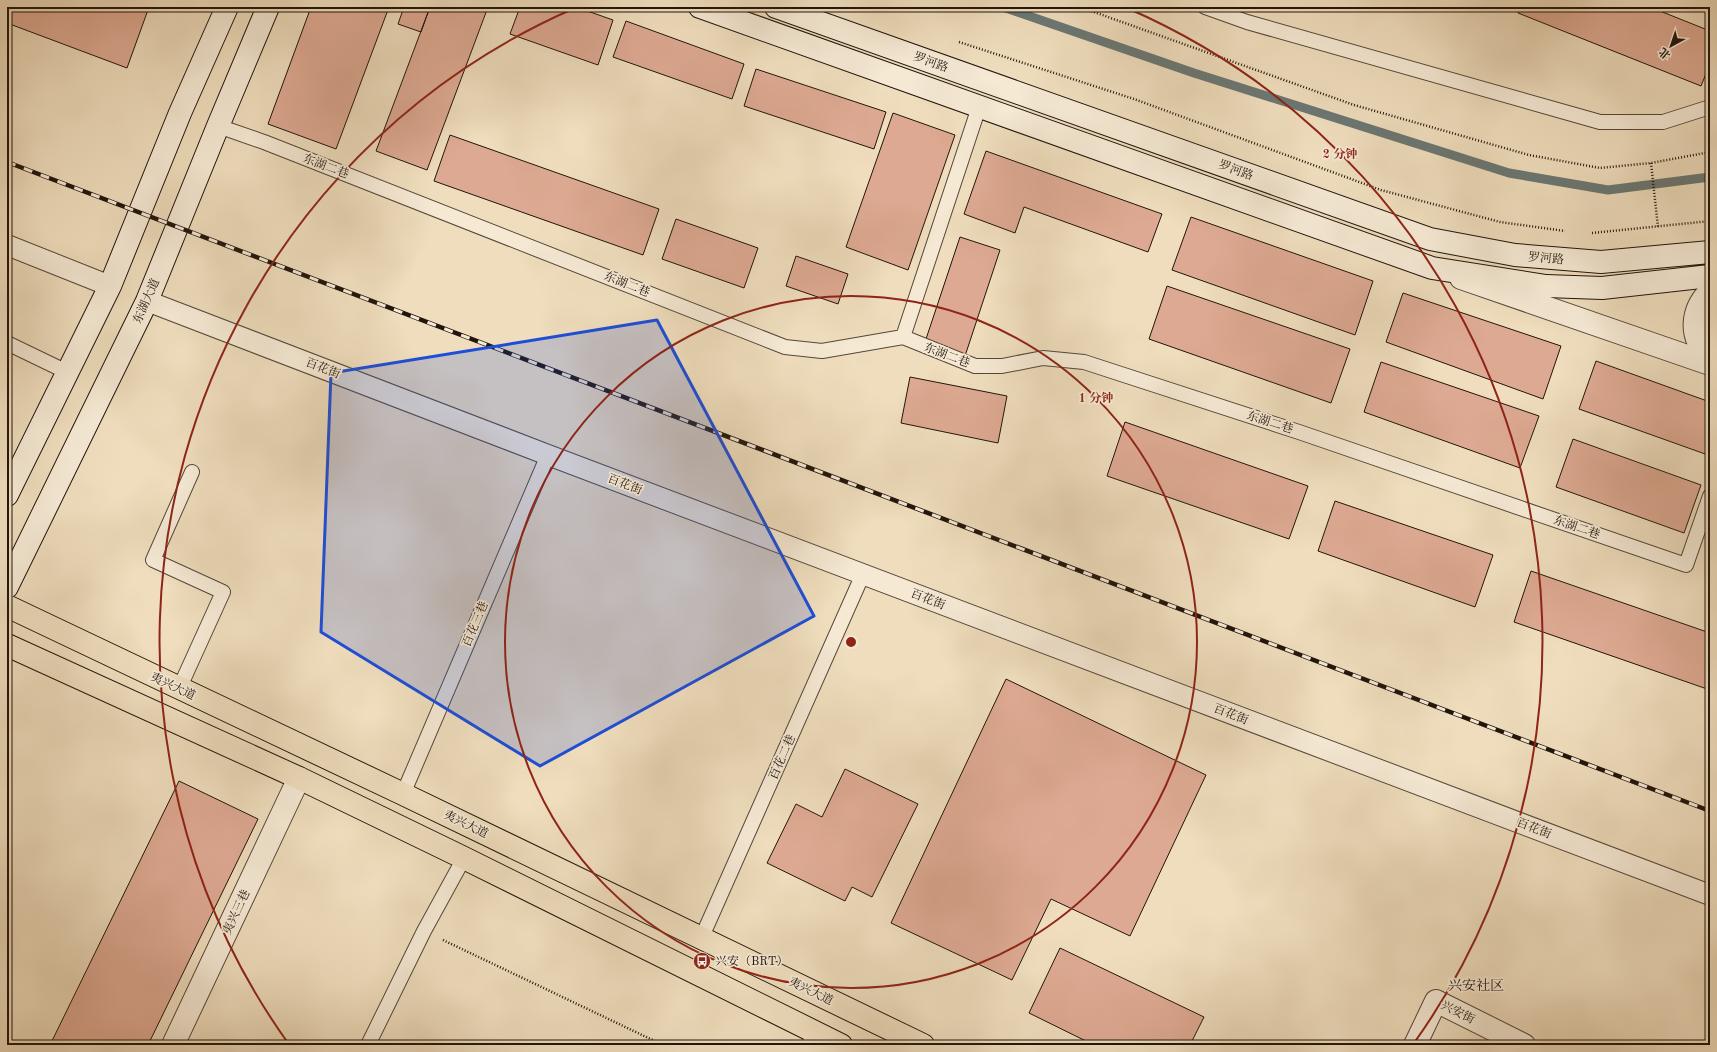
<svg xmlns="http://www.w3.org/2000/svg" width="1717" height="1052" viewBox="0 0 1717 1052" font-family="'Old Standard TT','Noto Serif SC',serif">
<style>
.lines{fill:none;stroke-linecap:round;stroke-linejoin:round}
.stream{stroke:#6b7874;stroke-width:9}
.building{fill:#dda992;stroke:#21150c}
.service-casing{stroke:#544738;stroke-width:16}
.pedestrian-casing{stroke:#544738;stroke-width:22}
.minor-casing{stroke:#544738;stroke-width:24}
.tertiary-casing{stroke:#544738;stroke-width:24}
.secondary-casing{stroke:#21150c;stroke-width:24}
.primary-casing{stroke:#21150c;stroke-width:24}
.path{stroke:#21150c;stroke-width:2.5;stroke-dasharray:1 2;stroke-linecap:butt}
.service{stroke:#f5e9d4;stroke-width:14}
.pedestrian{stroke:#f5e9d4;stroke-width:20}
.minor{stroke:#f5e9d4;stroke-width:22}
.tertiary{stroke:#f5e9d4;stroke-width:22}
.secondary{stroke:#f5e9d4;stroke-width:22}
.primary{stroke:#efddbd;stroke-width:22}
.rail-casing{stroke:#21150c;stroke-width:4.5}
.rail{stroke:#f5e9d4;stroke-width:3;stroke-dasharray:9;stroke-linecap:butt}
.marked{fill:#1d4ed8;fill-opacity:0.2;stroke:#1d4ed8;stroke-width:3;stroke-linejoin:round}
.ring{fill:none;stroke:#8f2418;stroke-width:2}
.labels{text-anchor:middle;stroke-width:3.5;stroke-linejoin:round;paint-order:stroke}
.street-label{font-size:12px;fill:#21150c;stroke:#f5e9d4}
.poi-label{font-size:12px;fill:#21150c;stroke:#f5e9d4;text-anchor:start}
.quarter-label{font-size:14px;fill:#21150c;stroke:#f5e9d4}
.centre{fill:#8f2418;stroke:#f5e9d4;stroke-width:2}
.ring-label{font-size:12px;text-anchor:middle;font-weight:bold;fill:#8f2418;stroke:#f5e9d4;stroke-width:3.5;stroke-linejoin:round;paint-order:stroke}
</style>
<rect width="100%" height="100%" fill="#efddbd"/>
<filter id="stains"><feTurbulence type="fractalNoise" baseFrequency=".005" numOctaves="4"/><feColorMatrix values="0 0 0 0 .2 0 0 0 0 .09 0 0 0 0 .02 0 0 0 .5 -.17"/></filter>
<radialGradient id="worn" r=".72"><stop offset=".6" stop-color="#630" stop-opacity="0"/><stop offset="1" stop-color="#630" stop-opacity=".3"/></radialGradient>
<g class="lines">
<!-- stream -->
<path class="stream" d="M1003,7L1194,73L1509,173L1608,190L1710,177"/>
</g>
<!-- building -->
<path class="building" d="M7,7H149L127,68L7,23Z
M311,7H389L336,149L268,124Z
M404,7H430L421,32L398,24Z
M430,7H488L427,170L376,151Z
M520,7H576L613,20L598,65L510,34Z
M1520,7H1650L1710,31V64L1701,86L1518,13Z
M626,21L744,64L732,99L613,57Z
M756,69L886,112L874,149L744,106Z
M893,113L955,135L908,270L846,247Z
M450,135L659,209L643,255L434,181Z
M986,151L1162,214L1148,252L1024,207L1015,233L964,214Z
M1191,217L1373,281L1355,335L1172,270Z
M676,219L758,248L744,288L662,259Z
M960,237L1000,250L965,356L925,342Z
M796,256L848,274L838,304L786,286Z
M1167,286L1350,349L1331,403L1149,339Z
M1403,293L1561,346L1543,399L1386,342Z
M1596,361L1710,402V449L1708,455L1579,409Z
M1381,362L1539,416L1520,468L1364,412Z
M910,377L1007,396L998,443L901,423Z
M1125,422L1308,486L1289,539L1107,476Z
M1573,439L1701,485L1684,533L1556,487Z
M1335,501L1493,555L1475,607L1318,551Z
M1531,571L1710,633V690L1514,622Z
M1006,679L1206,775L1130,936L1051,899L1012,980L891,923Z
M845,769L918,804L872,897L852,887L845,901L767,863L796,804L822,817Z
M179,781L258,819L148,1045H50Z
M1060,948L1204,1017L1190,1045H1094L1029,1013Z"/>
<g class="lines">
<defs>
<path id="service" d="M1205,7L1247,22L1600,122H1663L1710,107
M218,126L264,142L785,347L822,351L903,337L975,366H1002L1043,358L1084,362L1299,432L1686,565L1710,496
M903,337L979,107
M7,343L67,372
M179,689L223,592L153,560L192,472
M403,794L548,455
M701,939L863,574
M368,1045L424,931L464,858
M809,1045L814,1032"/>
<path id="pedestrian" d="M7,245L110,286
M147,301L548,455L1710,895"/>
<path id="minor" d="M173,1045L299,778
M1415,1045L1436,1001L1524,1045"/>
<path id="tertiary" d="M1461,278L1710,364
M1710,291C1691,310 1688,338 1710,356"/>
<path id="secondary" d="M700,7L1432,268L1546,286L1602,288L1710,276
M776,7L1430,239L1515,255L1601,262L1710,252
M7,495L110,286L180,113L227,7
M7,587L147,301L218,126L268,7"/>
<path id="primary" d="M7,606L403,794L923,1045
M7,645L299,778L464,858L841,1045"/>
</defs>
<!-- service casing -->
<use href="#service" class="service-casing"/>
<!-- pedestrian casing -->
<use href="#pedestrian" class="pedestrian-casing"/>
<!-- minor casing -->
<use href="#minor" class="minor-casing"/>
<!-- tertiary casing -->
<use href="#tertiary" class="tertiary-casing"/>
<!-- secondary casing -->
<use href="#secondary" class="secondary-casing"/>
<!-- primary casing -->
<use href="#primary" class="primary-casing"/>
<!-- path -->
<path class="path" d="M1080,7L1354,105L1529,155L1600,168L1651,163L1710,152
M959,42L1134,99L1381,190L1500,222L1565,231
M1651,163L1658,227
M1592,233L1710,221
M443,940L663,1045"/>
<!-- service -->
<use href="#service" class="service"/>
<!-- pedestrian -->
<use href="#pedestrian" class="pedestrian"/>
<!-- minor -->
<use href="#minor" class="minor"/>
<!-- tertiary -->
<use href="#tertiary" class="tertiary"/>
<!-- secondary -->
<use href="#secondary" class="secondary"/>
<!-- primary -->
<use href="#primary" class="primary"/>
<defs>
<path id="rail" d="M7,162L1710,811"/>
</defs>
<!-- rail casing -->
<use href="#rail" class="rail-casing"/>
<!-- rail -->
<use href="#rail" class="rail"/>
</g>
<!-- marked area -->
<path class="marked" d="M657,320L814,616L540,766L321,632L331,373Z"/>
<!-- distance rings -->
<g class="ring">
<circle cx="851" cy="642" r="346"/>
<path d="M288 1043A691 691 0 0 1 575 8M1127 8A691 691 0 0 1 1414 1043"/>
</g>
<!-- icons -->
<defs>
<symbol id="bus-disc" viewBox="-11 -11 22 22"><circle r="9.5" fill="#8f2418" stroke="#f5e9d4"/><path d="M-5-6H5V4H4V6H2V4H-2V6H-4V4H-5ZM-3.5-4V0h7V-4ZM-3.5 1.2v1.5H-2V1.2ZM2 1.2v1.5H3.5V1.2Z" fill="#fff"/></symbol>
</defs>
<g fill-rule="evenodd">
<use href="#bus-disc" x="692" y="951" width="20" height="20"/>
</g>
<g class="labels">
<!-- street labels -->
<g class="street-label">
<text transform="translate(931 62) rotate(20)" y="4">罗河路</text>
<text transform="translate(326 166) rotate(21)" y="4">东湖二巷</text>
<text transform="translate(1236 170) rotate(20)" y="4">罗河路</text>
<text transform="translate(1546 258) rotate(5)" y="4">罗河路</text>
<text transform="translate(627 284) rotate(22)" y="4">东湖二巷</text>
<text transform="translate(146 301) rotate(-66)" y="4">东湖大道</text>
<text transform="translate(947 355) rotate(21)" y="4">东湖二巷</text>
<text transform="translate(323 368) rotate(21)" y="4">百花街</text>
<text transform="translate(1270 422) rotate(18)" y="4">东湖二巷</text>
<text transform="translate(625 484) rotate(21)" y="4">百花街</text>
<text transform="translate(1577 527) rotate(19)" y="4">东湖二巷</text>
<text transform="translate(928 599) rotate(21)" y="4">百花街</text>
<text transform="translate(475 624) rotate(-67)" y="4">百花三巷</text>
<text transform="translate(173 686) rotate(25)" y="4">夷兴大道</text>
<text transform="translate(1231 714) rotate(21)" y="4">百花街</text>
<text transform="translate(782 757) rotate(-66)" y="4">百花二巷</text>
<text transform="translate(466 824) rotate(26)" y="4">夷兴大道</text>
<text transform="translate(1534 828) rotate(21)" y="4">百花街</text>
<text transform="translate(236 912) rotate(-65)" y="4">夷兴三巷</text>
<text transform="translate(811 991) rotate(26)" y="4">夷兴大道</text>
<text transform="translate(1458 1012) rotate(27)" y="4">兴安街</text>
</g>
<!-- poi labels -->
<g class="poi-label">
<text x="715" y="965">兴安（BRT）</text>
</g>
<!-- quarter labels -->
<g class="quarter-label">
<text x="1476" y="990">兴安社区</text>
</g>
</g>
<circle cx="851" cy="642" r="6" class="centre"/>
<g class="ring-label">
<text x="1340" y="158">2 分钟</text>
<text x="1096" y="402">1 分钟</text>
</g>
<!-- margin -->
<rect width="1717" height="1052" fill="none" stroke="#efddbd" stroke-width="24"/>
<rect x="8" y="8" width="1701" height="1036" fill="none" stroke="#21150c" stroke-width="2"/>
<rect x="12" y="12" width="1693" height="1028" fill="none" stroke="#21150c"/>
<!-- north arrow -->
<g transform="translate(1671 46) rotate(220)" stroke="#f5e9d4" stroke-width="3" paint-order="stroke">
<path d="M0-3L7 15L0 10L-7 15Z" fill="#21150c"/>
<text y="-6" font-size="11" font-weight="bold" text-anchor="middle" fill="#21150c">北</text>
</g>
<rect width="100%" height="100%" filter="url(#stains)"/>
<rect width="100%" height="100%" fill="url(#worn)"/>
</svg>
